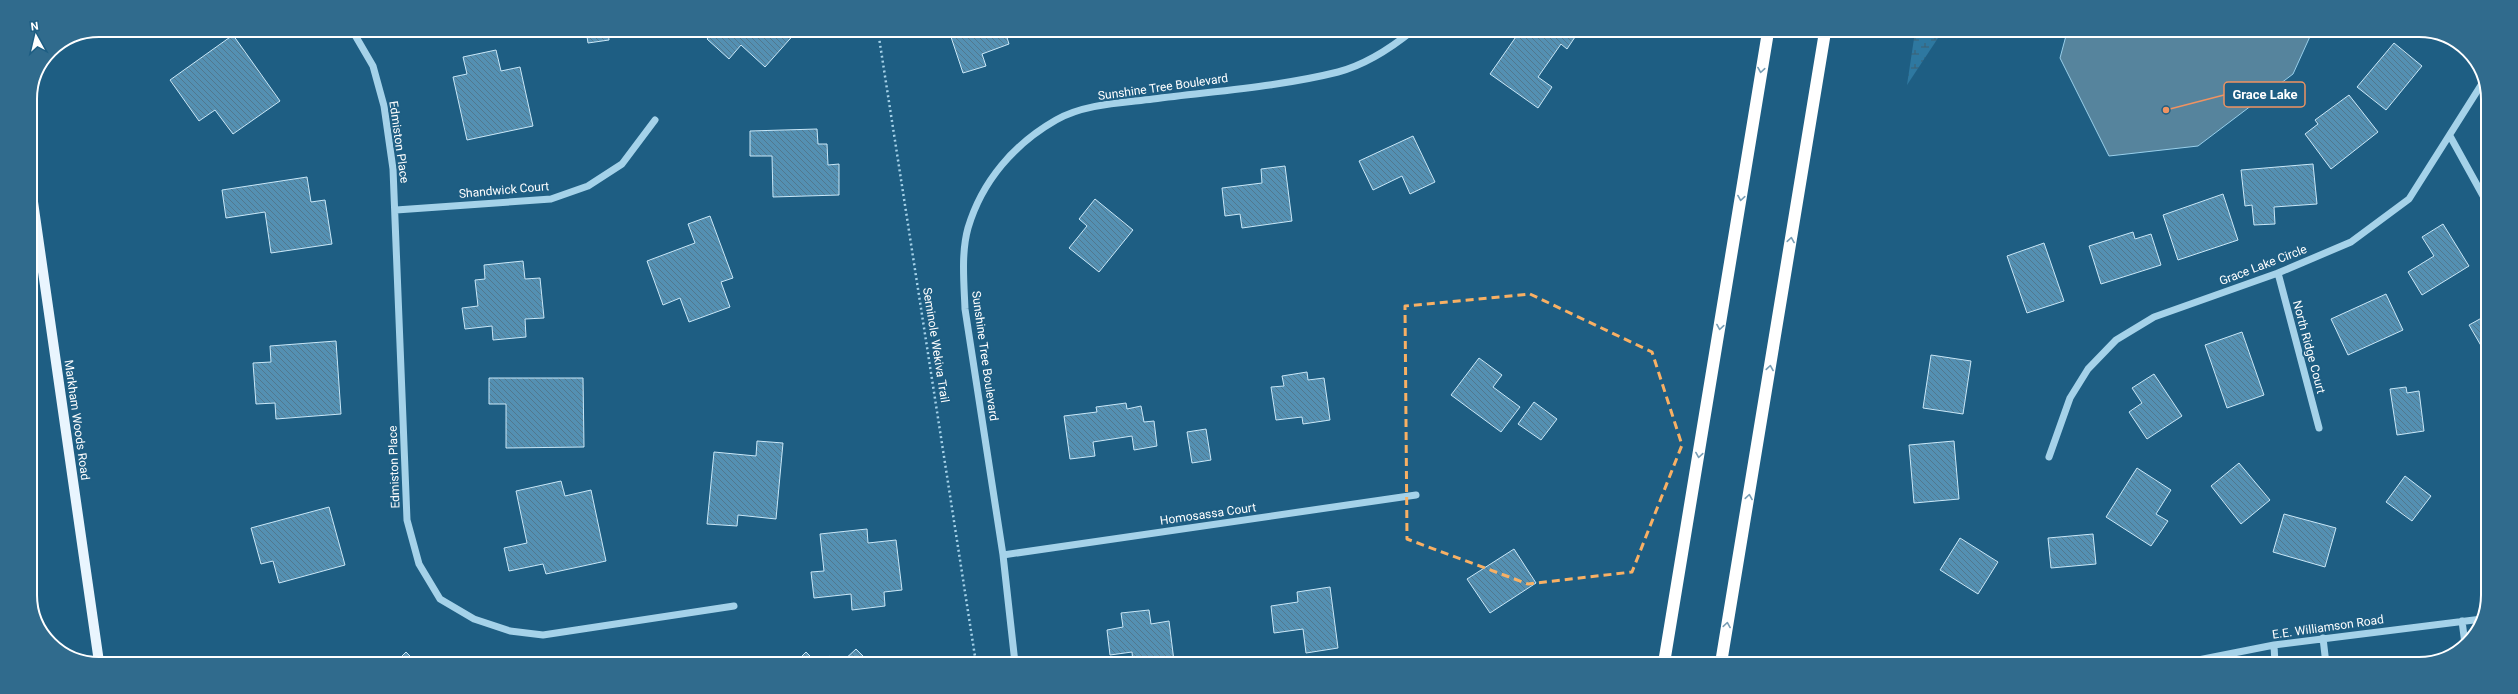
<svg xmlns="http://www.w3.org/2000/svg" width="2518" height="694" viewBox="0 0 2518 694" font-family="Roboto,sans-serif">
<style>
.wetland{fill:url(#wetland-marsh)}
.water{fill:#56849d;stroke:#98cfeb}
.building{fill:url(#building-back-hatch);stroke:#c9e7f7}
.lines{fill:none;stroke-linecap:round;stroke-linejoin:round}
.path{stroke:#a5d2e9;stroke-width:2.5;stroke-dasharray:2 3;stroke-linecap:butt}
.minor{stroke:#a5d2e9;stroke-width:7}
.major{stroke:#e9f5fe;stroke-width:10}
.highway{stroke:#fff;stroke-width:12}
.oneway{stroke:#789eb5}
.marked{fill:none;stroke:#f8b064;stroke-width:3;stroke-dasharray:8 5;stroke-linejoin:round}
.labels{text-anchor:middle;stroke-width:4;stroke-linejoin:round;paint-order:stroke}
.street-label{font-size:12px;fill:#fff;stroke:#1e5e83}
.rim{fill:none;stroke:#fff;stroke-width:2}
.leader{fill:none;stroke:#f09361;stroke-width:1.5}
.callout-dot{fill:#f09361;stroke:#1e5e83;stroke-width:1.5}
.callout{fill:#1e5e83;stroke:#f09361;stroke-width:1.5}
.callout-label{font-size:13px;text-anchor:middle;font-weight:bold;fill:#fff}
</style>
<defs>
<pattern id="wetland-marsh" width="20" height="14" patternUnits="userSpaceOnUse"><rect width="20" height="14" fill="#2e78a0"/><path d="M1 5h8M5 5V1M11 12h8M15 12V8" fill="none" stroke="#3e6072"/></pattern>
<pattern id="building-back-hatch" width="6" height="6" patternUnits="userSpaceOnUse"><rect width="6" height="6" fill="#5490b2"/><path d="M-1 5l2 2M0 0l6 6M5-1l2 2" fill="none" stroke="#51788e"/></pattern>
</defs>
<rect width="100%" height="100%" fill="#1e5e83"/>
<!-- wetland -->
<path class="wetland" d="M1915,32H1942L1907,85Z"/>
<!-- water -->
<path class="water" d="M2067,32H2312L2293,74L2198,146L2109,156L2060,58Z"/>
<!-- building -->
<path class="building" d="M586,30H608L609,40L588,43Z
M714,31H797L765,67L741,45L729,59L707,39Z
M949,31H1005L1009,44L982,54L986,66L963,73Z
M1520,31H1541L1547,35L1549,31H1579L1567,49L1561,44L1538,77L1552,87L1538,108L1490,74Z
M233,35L280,101L233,134L215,110L199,121L170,80Z
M2394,43L2422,66L2386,110L2357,87Z
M496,50L501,71L520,67L533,126L467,140L453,77L467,74L463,57Z
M2349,95L2378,132L2331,169L2305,134L2318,124L2315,120Z
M817,129L818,144H827L828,165L839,164V195L773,197L772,156H750V131Z
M1413,136L1435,182L1410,194L1402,176L1373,190L1359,161Z
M2313,164L2317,204L2274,207L2275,224L2254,225L2252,205L2245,206L2241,170Z
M1285,166L1292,221L1242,228L1240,214L1225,216L1222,188L1262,183L1261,169Z
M307,177L311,202L325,200L332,244L271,253L265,212L226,218L222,190Z
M2223,194L2238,240L2178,260L2163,215Z
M1095,199L1133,230L1099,272L1069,248L1087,226L1079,219Z
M710,216L733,278L721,282L730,307L689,322L680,298L663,305L647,261L695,243L688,224Z
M2443,224L2469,266L2422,295L2408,272L2434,256L2422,237Z
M2133,232L2135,239L2151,234L2161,265L2101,284L2089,246Z
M2044,243L2064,301L2027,313L2007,256Z
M523,261L525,279L540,278L544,318L525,319L526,337L493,340L492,326L465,329L462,308L478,306L475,280L485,279L484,265Z
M2386,294L2403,330L2348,355L2331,319Z
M2487,315V356L2469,325Z
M2242,332L2264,395L2227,408L2205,345Z
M336,341L341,414L276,419L275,403L256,404L253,363L271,362L270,346Z
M1931,355L1971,361L1963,414L1923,408Z
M1479,358L1502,375L1493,387L1520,407L1501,432L1451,395Z
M1307,372L1308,380L1324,378L1330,420L1303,424L1302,417L1276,420L1271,387L1284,386L1282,376Z
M2154,374L2182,416L2147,439L2129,412L2142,403L2132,388Z
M489,378H583L584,447L506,448V404H489Z
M2406,387L2407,393L2419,391L2424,431L2397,435L2390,389Z
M1534,402L1557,419L1541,440L1518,424Z
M1126,403L1127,409L1141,406L1144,422L1154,421L1157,446L1134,450L1132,436L1093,442L1095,456L1070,459L1064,416L1097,412L1096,407Z
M1206,429L1211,460L1192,463L1187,432Z
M757,441L783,443L776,519L738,515L737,526L707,524L714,452L756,456Z
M1954,441L1959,499L1914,503L1909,445Z
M2239,463L2270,500L2241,524L2211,486Z
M2137,468L2171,490L2156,514L2168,521L2151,546L2106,517Z
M2405,476L2431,496L2412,521L2386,502Z
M561,481L565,496L591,490L606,561L546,574L543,564L509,571L504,548L527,543L516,491Z
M329,507L345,565L279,583L273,561L261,564L251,528Z
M2284,514L2336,528L2325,567L2273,552Z
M867,529L868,543L896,540L902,590L884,592L885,606L852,610L851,594L814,598L811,572L824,571L820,534Z
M2093,534L2096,564L2051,568L2048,538Z
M1960,538L1998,562L1978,594L1940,570Z
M1514,549L1536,583L1490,613L1467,579Z
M1330,587L1338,648L1306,653L1303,629L1274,633L1271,606L1298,602L1297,592Z
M1149,610L1151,624L1169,621L1174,661L1133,663L1132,652L1110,655L1107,630L1123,627L1121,613Z
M856,649L869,662H842Z
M406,652L416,662H396Z
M806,652L816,662H796Z
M829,656L836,662H823Z"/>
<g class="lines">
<!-- path -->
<path class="path" d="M878,31L976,663"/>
<!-- minor -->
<path class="minor" d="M352,30L373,66L384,106L393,169L407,520L419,564L440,599L474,619L510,631L543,635L734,606
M2450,136L2487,203
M396,210L551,199L588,186L622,164L655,120
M2278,273L2319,428
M2049,457L2070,398L2088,369L2116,340L2154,317L2278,273L2351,242L2409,199L2483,82
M1003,555L1416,495
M2462,621L2465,644
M2323,638L2326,664
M2274,645L2275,664
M1015,663L1003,555L965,309C964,283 961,253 968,228C982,181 1014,144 1056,120C1084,104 1121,103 1153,99C1214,91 1278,87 1338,72C1364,65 1391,48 1412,31
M2178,664L2274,645L2482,619"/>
<!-- major -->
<path class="major" d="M30,181L99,662"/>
<!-- highway -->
<path class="highway" d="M1664,663L1768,32
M1721,663L1825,32"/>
</g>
<!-- one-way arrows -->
<defs><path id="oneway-chevron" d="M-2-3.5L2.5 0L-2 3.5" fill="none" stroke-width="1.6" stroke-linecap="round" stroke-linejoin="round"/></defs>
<g class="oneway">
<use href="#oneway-chevron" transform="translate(1761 70) rotate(99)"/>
<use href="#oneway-chevron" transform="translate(1741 198) rotate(99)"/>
<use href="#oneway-chevron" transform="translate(1791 240) rotate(-81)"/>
<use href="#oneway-chevron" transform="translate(1720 327) rotate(99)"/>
<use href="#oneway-chevron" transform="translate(1770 368) rotate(-81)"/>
<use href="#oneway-chevron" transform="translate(1699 455) rotate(99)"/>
<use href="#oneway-chevron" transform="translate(1749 497) rotate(-81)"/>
<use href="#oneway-chevron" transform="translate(1727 625) rotate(-81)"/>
</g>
<!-- marked area -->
<path class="marked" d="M1530,294L1652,352L1682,445L1632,572L1528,584L1407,539L1405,306Z"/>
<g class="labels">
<!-- street labels -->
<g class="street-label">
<text transform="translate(1163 87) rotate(-8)" y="4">Sunshine Tree Boulevard</text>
<text transform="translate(399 142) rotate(82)" y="4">Edmiston Place</text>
<text transform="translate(504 190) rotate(-5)" y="4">Shandwick Court</text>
<text transform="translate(2263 265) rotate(-21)" y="4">Grace Lake Circle</text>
<text transform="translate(936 345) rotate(81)" y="4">Seminole Wekiva Trail</text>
<text transform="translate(2309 347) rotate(75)" y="4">North Ridge Court</text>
<text transform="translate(985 356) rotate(82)" y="4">Sunshine Tree Boulevard</text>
<text transform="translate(77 420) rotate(82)" y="4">Markham Woods Road</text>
<text transform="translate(394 467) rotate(-92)" y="4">Edmiston Place</text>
<text transform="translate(1208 514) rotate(-8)" y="4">Homosassa Court</text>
<text transform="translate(2328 627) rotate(-8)" y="4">E.E. Williamson Road</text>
</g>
</g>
<!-- crop -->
<path d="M0 0H2518V694H0ZM99 37H2419A62 62 0 0 1 2481 99V595A62 62 0 0 1 2419 657H99A62 62 0 0 1 37 595V99A62 62 0 0 1 99 37Z" fill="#306b8d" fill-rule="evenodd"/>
<path class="rim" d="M99 37H2419A62 62 0 0 1 2481 99V595A62 62 0 0 1 2419 657H99A62 62 0 0 1 37 595V99A62 62 0 0 1 99 37Z"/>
<!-- callouts -->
<path class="leader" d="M2166 110L2224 95"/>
<circle class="callout-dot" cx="2166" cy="110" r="4"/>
<rect class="callout" x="2224" y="82" width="81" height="25" rx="4"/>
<g class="callout-label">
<text x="2265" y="99">Grace Lake</text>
</g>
<!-- north arrow -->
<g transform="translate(36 36) rotate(352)" stroke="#1e5e83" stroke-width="3" paint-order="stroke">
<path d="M0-3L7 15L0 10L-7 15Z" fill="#ffffff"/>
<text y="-6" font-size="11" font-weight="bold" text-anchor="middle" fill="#ffffff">N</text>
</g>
</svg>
